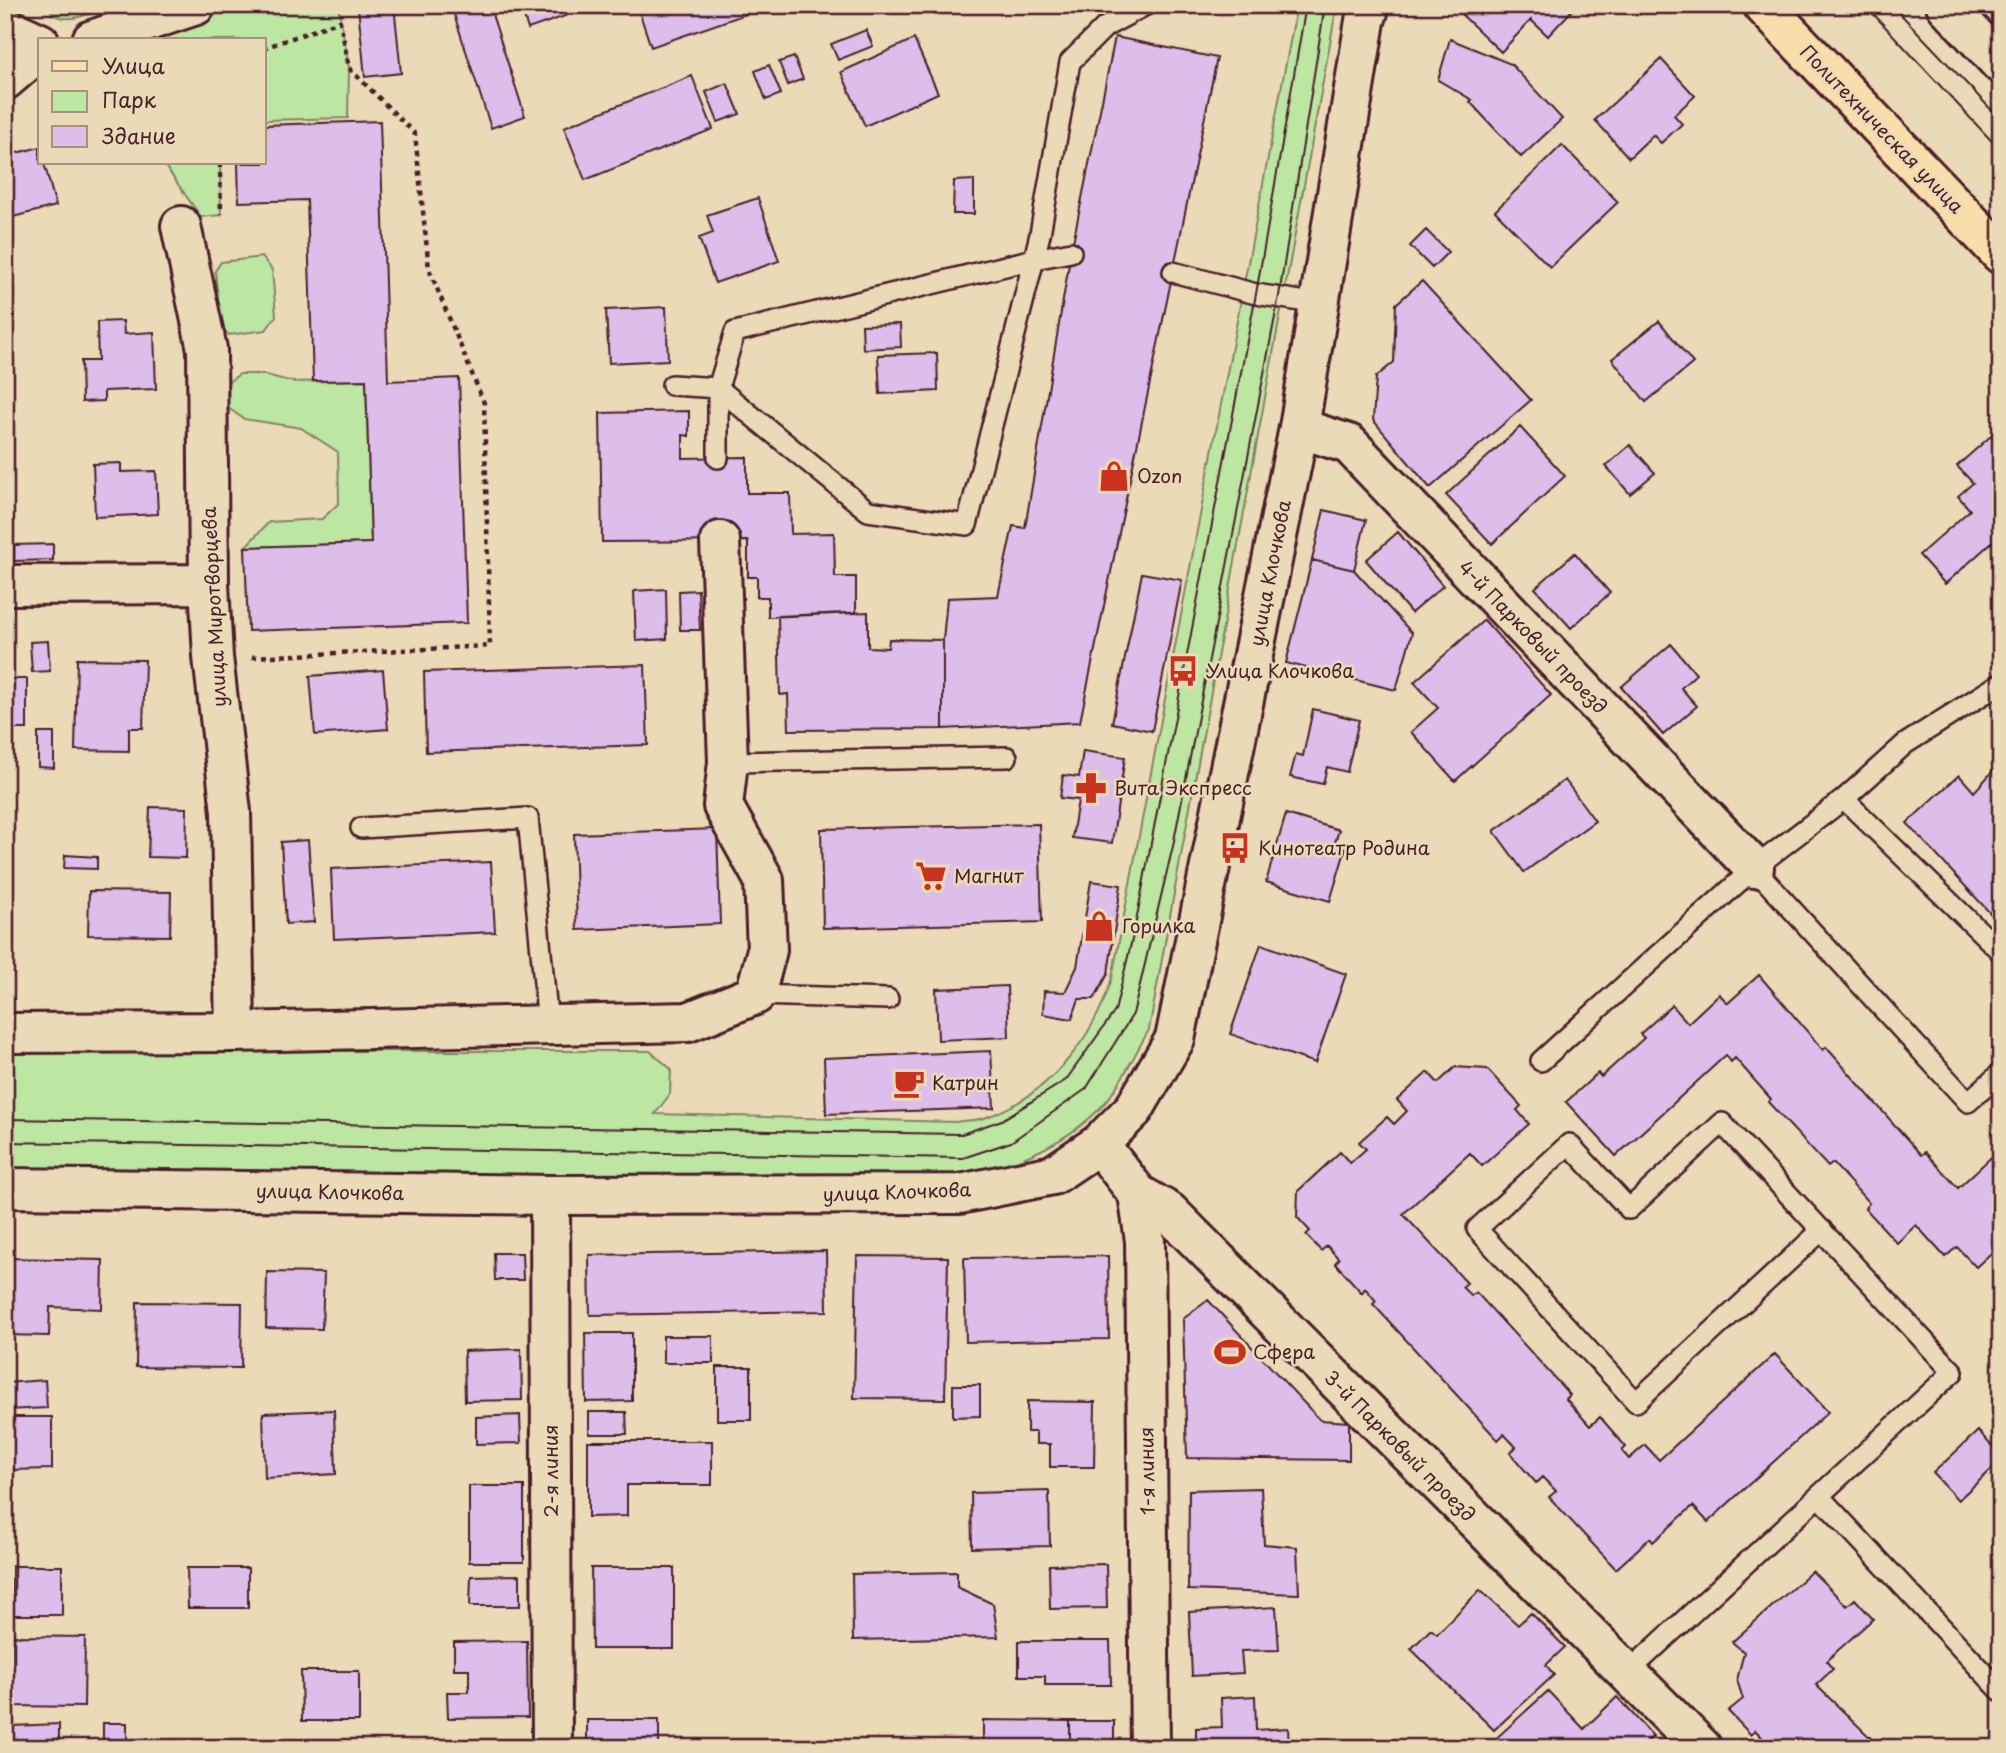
<svg xmlns="http://www.w3.org/2000/svg" width="2006" height="1753" viewBox="0 0 2006 1753" font-family="'Playpen Sans',sans-serif">
<style>
.green{fill:#bce6a2;stroke:#838266;stroke-width:2}
.building{fill:#ddbeeb;stroke:#4a1f2b;stroke-width:2}
.lines{fill:none;stroke-linecap:round;stroke-linejoin:round}
.lane-casing{stroke:#4a1f2b;stroke-width:24}
.street-casing{stroke:#4a1f2b;stroke-width:44}
.secondary-casing{stroke:#4a1f2b;stroke-width:44}
.primary-casing{stroke:#4a1f2b;stroke-width:44}
.path{stroke:#4a1f2b;stroke-width:4.5;stroke-dasharray:5 5;stroke-linecap:butt}
.lane{stroke:#ebdab7;stroke-width:19}
.street{stroke:#ebdab7;stroke-width:38}
.secondary{stroke:#ebdab7;stroke-width:38}
.primary{stroke:#f9ddab;stroke-width:38}
.tram{stroke:#4a1f2b;stroke-width:2}
.labels{text-anchor:middle;stroke-width:5;stroke-linejoin:round;paint-order:stroke}
.street-label{font-size:19px;fill:#4a1f2b;stroke:#ebdab7}
.poi-label{font-size:19px;fill:#4a1f2b;stroke:#ebdab7;text-anchor:start}
</style>
<rect width="100%" height="100%" fill="#ebdab7"/>
<filter id="ink" filterUnits="userSpaceOnUse"><feTurbulence type="fractalNoise" baseFrequency=".0143" numOctaves="2"/><feDisplacementMap in="SourceGraphic" scale="14" xChannelSelector="R" yChannelSelector="G"/><feConvolveMatrix kernelMatrix="1 2 1 2 8 2 1 2 1" color-interpolation-filters="sRGB"/></filter>
<g filter="url(#ink)">
<!-- green -->
<path class="green" d="M49,5H111C93,12 70,25 52,14Z
M237,5H338L349,68L348,118L264,120V40H148Z
M1297,5H1337L1149,1030C1135,1053 1122,1083 1104,1104C1068,1144 1017,1163 967,1177L5,1171V1051H650L671,1069L670,1094L655,1114L956,1122C966,1120 978,1121 987,1117C1049,1095 1094,1038 1112,978Z
M163,163H220L221,215L201,217Z
M262,257L272,270L276,316L266,330L229,335L221,327L215,271L221,262Z
M240,374H262L293,382L366,380L371,543L245,547L269,522L322,519L339,503L338,452L301,428L244,419L228,408V382Z"/>
<!-- building -->
<path class="building" d="M394,5L401,73L365,77L358,7Z
M451,5H489L525,116L491,128Z
M520,5H571L574,13L528,29Z
M637,5H772L651,47Z
M1471,5H1577L1548,36L1531,20L1501,52L1462,15Z
M866,30L873,46L838,60L831,44Z
M1115,37L1217,58L1080,722L943,729V640L947,598L998,596L1013,526L1025,528L1071,252Z
M914,39L938,93L865,126L841,72Z
M1450,39L1511,64L1562,119L1521,157L1470,102L1472,100L1438,80Z
M794,57L803,79L788,85L779,62Z
M1661,59L1695,96L1674,115L1682,124L1661,143L1653,135L1629,158L1595,120Z
M769,65L781,94L766,100L755,71Z
M692,76L713,129L585,180L564,127Z
M727,83L740,114L718,122L706,92Z
M380,121L388,381L459,378L467,623L248,631L245,547L371,543L366,380L313,381L307,200L239,202L238,163H264V125Z
M1562,145L1618,202L1550,267L1495,211Z
M40,147V163H44L56,206L5,219V156Z
M974,180V214H953L954,181Z
M758,198L779,261L715,283L699,238L713,233L707,215Z
M1426,230L1448,252L1432,268L1410,246Z
M1422,281L1531,400L1430,488L1373,420L1376,377L1394,362L1396,304Z
M666,307L668,360L609,363L606,310Z
M123,321L124,334L154,332L156,389L104,391V401L82,402L81,361H98L97,322Z
M1659,321L1693,363L1646,402L1612,359Z
M900,324L901,347L863,349L862,325Z
M937,353L938,391L880,394L878,355Z
M689,411V436L683,435V458L747,457V493H790L791,534L834,533L835,577H856V613L768,617V597H757V577H748V541L602,542L600,413Z
M1520,427L1565,476L1492,544L1446,495Z
M2001,427V534L1945,584L1919,555L1970,510L1958,496L1973,483L1957,466Z
M1630,445L1655,473L1630,494L1606,466Z
M121,463V472L156,471L158,514L95,517L93,464Z
M5,465L7,544H5Z
M1324,510L1366,520L1354,570L1312,560Z
M1398,532L1443,586L1411,613L1366,560Z
M53,544V560L14,561V545Z
M1575,553L1610,593L1571,628L1535,588Z
M1312,560L1354,570L1412,633L1396,690L1286,663Z
M1142,573L1182,580L1152,731L1112,723Z
M666,589L667,639L636,641L634,591Z
M698,590L700,630H680L679,591Z
M868,612V647L888,648L889,639L943,640V729L789,730L788,694L780,695L778,616Z
M1484,620L1551,695L1455,781L1411,732L1438,708L1414,682Z
M48,641L50,671L32,672L30,642Z
M1671,644L1696,674L1681,688L1697,706L1663,735L1621,687Z
M77,659L145,660L143,728H129V751L75,750Z
M645,665L648,745L426,752L424,672Z
M383,670L388,729L315,735L310,676Z
M5,679H27V729H5Z
M1313,709L1359,720L1347,772L1327,767L1323,784L1290,777L1296,754L1303,756Z
M38,733H54V768L38,767Z
M1083,751L1125,757L1112,843L1072,838L1078,800L1060,798L1063,775L1079,777Z
M2001,762V925L1907,823L1959,775L1974,792Z
M1565,780L1595,821L1524,872L1494,831Z
M150,807L187,808L186,858L148,857Z
M1286,814L1339,830L1334,845L1346,848L1330,901L1266,882Z
M1039,824L1042,922L823,928L821,829Z
M717,829L720,924L577,930L574,834Z
M308,840L314,922L286,924L281,842Z
M65,855L97,857V869L64,868Z
M491,862L495,932L334,939L331,869Z
M1091,881L1121,885L1108,974L1094,999H1079L1072,1019L1043,1014L1044,991L1065,992L1077,967Z
M89,891L171,892L170,936L88,935Z
M1261,944L1346,974L1315,1063L1230,1034Z
M1759,975L1823,1050L1826,1047L1921,1155L1925,1152L1958,1188L1999,1150L1996,1146L2001,1142V1244L1976,1267L1957,1247L1945,1257L1916,1225L1897,1243L1865,1208L1869,1203L1833,1163L1828,1167L1768,1102L1771,1099L1735,1058L1731,1062L1726,1055L1616,1156L1566,1102L1598,1073L1601,1077L1644,1038L1640,1034L1672,1005L1688,1023L1719,994L1728,1003Z
M1007,986L1009,1037L938,1040L936,989Z
M991,1051L994,1108L826,1114L824,1058Z
M1455,1067L1487,1069L1521,1106L1517,1110L1529,1124L1482,1166L1470,1153L1403,1214L1467,1283L1462,1287L1471,1296L1476,1292L1570,1395L1566,1399L1590,1426L1600,1417L1626,1447L1622,1451L1629,1459L1645,1445L1659,1460L1775,1354L1828,1412L1708,1522L1693,1506L1653,1542L1650,1538L1616,1569L1549,1497L1556,1491L1542,1477L1536,1483L1510,1453L1516,1447L1504,1434L1498,1440L1373,1304L1376,1301L1365,1288L1362,1293L1335,1263L1339,1259L1327,1246L1321,1251L1306,1235L1310,1231L1297,1217L1298,1191L1340,1152L1350,1163L1366,1149L1359,1142L1387,1117L1394,1124L1407,1111L1397,1100L1428,1072L1438,1083Z
M826,1251L827,1311L590,1315L589,1255Z
M494,1253H522L523,1280H495Z
M857,1256L948,1257L945,1399L854,1398Z
M1108,1256L1109,1339L966,1342L964,1258Z
M5,1258L103,1260L102,1309L50,1307L49,1336L5,1335Z
M267,1272L324,1273L322,1329L266,1328Z
M1208,1300L1320,1420L1349,1422V1460L1187,1458L1183,1319Z
M137,1302L242,1303L241,1368L136,1367Z
M585,1333H632V1401L586,1402Z
M663,1336H713V1363H663Z
M521,1349L522,1400L465,1401L464,1351Z
M717,1367H751V1420H717Z
M45,1380L47,1408L6,1410L5,1383Z
M953,1385H980V1416L953,1417Z
M1027,1401L1095,1402L1094,1467H1050V1444H1036V1432H1027Z
M334,1410L336,1474L265,1478L263,1413Z
M589,1412H626L627,1434H589Z
M520,1415L521,1443L476,1444V1417Z
M8,1417H52V1469L9,1470Z
M1978,1431L2001,1456V1461L1958,1500L1933,1473Z
M588,1441H712V1485H627V1516L588,1517Z
M469,1486H524V1562H469Z
M1261,1488L1264,1544L1297,1547L1299,1594L1188,1590L1189,1490Z
M1049,1491L1050,1546L972,1548L971,1493Z
M1106,1564L1107,1608L1050,1609L1049,1565Z
M12,1566H62V1615H12Z
M187,1568H248V1608H188Z
M591,1568H674V1649H592Z
M1812,1571L1847,1606L1855,1599L1873,1619L1826,1661L1833,1669L1816,1685L1881,1748H1772L1755,1730L1751,1735L1728,1711L1743,1699L1737,1680L1744,1652L1732,1642Z
M957,1572V1587L993,1604L998,1637L853,1640L852,1574Z
M520,1575V1606H470L471,1576Z
M1480,1590L1518,1625L1531,1613L1565,1647L1546,1665L1554,1675L1494,1730L1411,1649L1431,1629L1437,1634Z
M1276,1607L1279,1650L1241,1651L1243,1673L1192,1676L1189,1612Z
M12,1636L85,1637L84,1707L11,1706Z
M527,1641L528,1717L448,1718L447,1692H469V1669H454V1642Z
M1019,1641H1110L1111,1685H1045V1676H1019Z
M301,1671H359V1721H302Z
M1548,1691L1584,1729L1617,1697L1653,1736L1641,1748H1497L1492,1742Z
M1255,1696L1256,1730L1288,1728L1289,1748H1196V1728L1222,1727L1221,1698Z
M587,1720H659V1748H587Z
M983,1720L1070,1721V1748H983Z
M1070,1721H1114V1748H1070Z
M103,1723H127V1742H103Z
M59,1724V1748H12V1726Z"/>
<g class="lines">
<defs>
<path id="lane" d="M1071,252L1034,259L735,332L718,388L868,511L967,525L1034,259L1040,234L1070,62L1105,27L1146,5
M1173,272L1256,294L1319,304
M672,385L718,388V458
M728,762L1007,757
M1844,799L2001,952
M361,828L528,818L548,1024
M1754,868L1844,799L1905,744L2001,683
M755,995L888,999
M1541,1061L1754,868L1968,1102L2001,1073
M1819,1496L2001,1691
M1626,1674L1953,1372L1722,1123L1629,1209L1569,1144L1477,1229L1636,1402L1822,1230"/>
<path id="street" d="M1946,5L2001,64
M5,27L40,43
M92,40L196,5
M5,80L40,50
M181,226L207,349L209,584L213,657L231,812L235,1032
M1299,428L1349,444L1754,868
M5,585L209,584
M5,1033L235,1032L688,1022L755,995L767,950L764,880L723,806L728,762L720,541
M1099,1144L1138,1194L1169,1212L1702,1748
M1138,1194L1145,1241L1150,1748
M550,1195L552,1748"/>
<path id="secondary" d="M5,1188L550,1195L960,1194L1053,1175L1099,1144L1134,1109L1175,1039L1299,428L1365,21L1370,5"/>
<path id="primary" d="M1763,5L2001,254"/>
</defs>
<!-- lane casing -->
<use href="#lane" class="lane-casing"/>
<!-- street casing -->
<use href="#street" class="street-casing"/>
<!-- secondary casing -->
<use href="#secondary" class="secondary-casing"/>
<!-- primary casing -->
<use href="#primary" class="primary-casing"/>
<!-- path -->
<path class="path" d="M220,163L221,214
M252,657L490,646L484,403L429,269L415,134L349,68L340,21L264,48"/>
<!-- lane -->
<use href="#lane" class="lane"/>
<!-- street -->
<use href="#street" class="street"/>
<!-- secondary -->
<use href="#secondary" class="secondary"/>
<!-- primary -->
<use href="#primary" class="primary"/>
<!-- tram -->
<path class="tram" d="M1865,5L2001,151
M1892,5L2001,120
M5,1119L962,1134L1002,1120L1066,1080L1115,1011L1135,927L1256,294L1306,5
M5,1142L963,1158L1011,1142L1086,1089L1133,1014L1173,846L1279,296L1325,5"/>
</g>
</g>
<!-- icons -->
<defs>
<symbol id="shop-bare" viewBox="-9 -9 18 18"><path d="M-5-2.5h2.3a2.7 3.5 0 0 1 5.4 0H5L5.5 6h-11ZM-1.5-2.5h3a1.5 2.3 0 0 0-3 0Z" fill="#c8321e" stroke="#ebdab7" stroke-width="2.5" paint-order="stroke"/></symbol>
<symbol id="bus-bare" viewBox="-9 -9 18 18"><path d="M-5-6H5V4H4V6H2V4H-2V6H-4V4H-5ZM-3.5-4V0h7V-4ZM-3.5 1.2v1.5H-2V1.2ZM2 1.2v1.5H3.5V1.2Z" fill="#c8321e" stroke="#ebdab7" stroke-width="2.5" paint-order="stroke"/></symbol>
<symbol id="pharmacy-bare" viewBox="-9 -9 18 18"><path d="M-2-6h4v4h4v4h-4v4h-4v-4h-4v-4h4Z" fill="#c8321e" stroke="#ebdab7" stroke-width="2.5" paint-order="stroke"/></symbol>
<symbol id="supermarket-bare" viewBox="-9 -9 18 18"><path d="M-6-5.5h2.5l.6 2H6L4.5 2H-2.5L-4.4-4H-6ZM-1.5 3.2a1.3 1.3 0 1 0 .1 0ZM3 3.2a1.3 1.3 0 1 0 .1 0Z" fill="#c8321e" stroke="#ebdab7" stroke-width="2.5" paint-order="stroke"/></symbol>
<symbol id="cafe-bare" viewBox="-9 -9 18 18"><path d="M-5.5-4.5H6V0H3Q3 3.5 0 3.5H-2.5Q-5.5 3.5-5.5 0ZM3-3.2v2h1.7v-2ZM-6 4.5H4V6H-6Z" fill="#c8321e" stroke="#ebdab7" stroke-width="2.5" paint-order="stroke"/></symbol>
<symbol id="stadium-bare" viewBox="-9 -9 18 18"><path d="M0-5a6.5 5 0 1 0 0 10a6.5 5 0 1 0 0-10ZM-3.5-1.8h7v3.6h-7Z" fill="#c8321e" stroke="#ebdab7" stroke-width="2.5" paint-order="stroke"/></symbol>
</defs>
<g fill-rule="evenodd">
<use href="#shop-bare" x="1092" y="454" width="44" height="44"/>
<use href="#bus-bare" x="1161" y="649" width="44" height="44"/>
<use href="#pharmacy-bare" x="1069" y="766" width="44" height="44"/>
<use href="#bus-bare" x="1213" y="826" width="44" height="44"/>
<use href="#supermarket-bare" x="909" y="854" width="44" height="44"/>
<use href="#shop-bare" x="1077" y="904" width="44" height="44"/>
<use href="#cafe-bare" x="887" y="1061" width="44" height="44"/>
<use href="#stadium-bare" x="1208" y="1330" width="44" height="44"/>
</g>
<g class="labels">
<!-- street labels -->
<g class="street-label">
<text transform="translate(1882 129) rotate(46)" y="7">Политехническая улица</text>
<text transform="translate(1270 573) rotate(-79)" y="7">улица Клочкова</text>
<text transform="translate(214 607) rotate(-93)" y="7">улица Миротворцева</text>
<text transform="translate(1533 637) rotate(46)" y="7">4-й Парковый проезд</text>
<text transform="translate(330 1192) rotate(1)" y="7">улица Клочкова</text>
<text transform="translate(897 1192) rotate(-2)" y="7">улица Клочкова</text>
<text transform="translate(1400 1446) rotate(45)" y="7">3-й Парковый проезд</text>
<text transform="translate(551 1471) rotate(-90)" y="7">2-я линия</text>
<text transform="translate(1147 1471) rotate(-91)" y="7">1-я линия</text>
</g>
<!-- poi labels -->
<g class="poi-label">
<text x="1137" y="483">Ozon</text>
<text x="1206" y="678">Улица Клочкова</text>
<text x="1114" y="795">Вита Экспресс</text>
<text x="1258" y="855">Кинотеатр Родина</text>
<text x="954" y="883">Магнит</text>
<text x="1122" y="933">Горилка</text>
<text x="932" y="1090">Катрин</text>
<text x="1253" y="1359">Сфера</text>
</g>
</g>
<!-- margin -->
<rect width="2006" height="1753" fill="none" stroke="#ebdab7" stroke-width="28"/>
<rect x="14" y="14" width="1978" height="1725" fill="none" stroke="#4a1f2b" stroke-width="2.5" filter="url(#ink)"/>
<!-- legend -->
<rect x="38" y="38" width="228" height="126" fill="#ebdab7" stroke="#ab8f7f" stroke-width="2"/>
<rect x="52" y="61" width="35" height="10" fill="#f9ddab" stroke="#ab8f7f" stroke-width="2"/>
<text x="102" y="74" font-size="21" fill="#4a1f2b">Улица</text>
<rect x="52" y="91" width="35" height="21" fill="#bce6a2" stroke="#ab8f7f" stroke-width="2"/>
<text x="102" y="108" font-size="21" fill="#4a1f2b">Парк</text>
<rect x="52" y="126" width="35" height="21" fill="#ddbeeb" stroke="#ab8f7f" stroke-width="2"/>
<text x="102" y="144" font-size="21" fill="#4a1f2b">Здание</text>
</svg>
